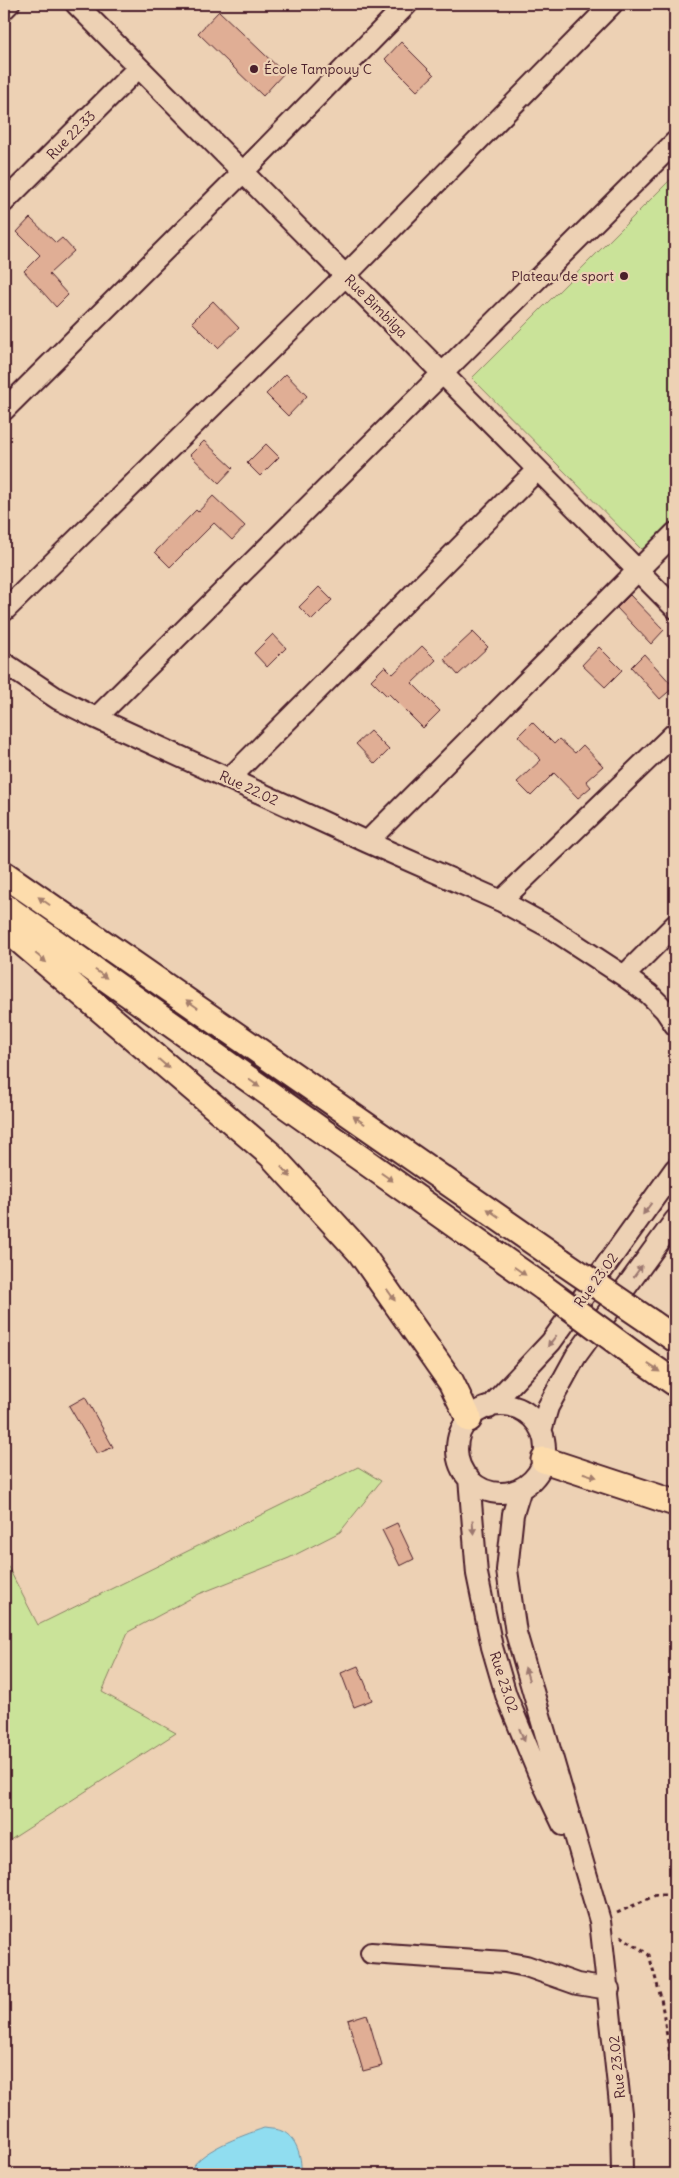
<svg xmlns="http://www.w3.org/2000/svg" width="679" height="2178" viewBox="0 0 679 2178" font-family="Delius,sans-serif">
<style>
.green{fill:#cae399;stroke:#8a8162}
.water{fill:#90ddf0;stroke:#7491a1}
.building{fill:#e0ae95;stroke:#4a1f2b}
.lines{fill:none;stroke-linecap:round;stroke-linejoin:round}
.minor-casing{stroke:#4a1f2b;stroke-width:24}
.major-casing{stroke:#4a1f2b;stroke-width:29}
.path{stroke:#4a1f2b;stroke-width:3;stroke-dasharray:4 4;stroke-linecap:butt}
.minor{stroke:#edd1b4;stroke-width:20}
.major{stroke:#fddcac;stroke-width:25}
.major-bridge-casing{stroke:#4a1f2b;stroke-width:29;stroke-linecap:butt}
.major-bridge{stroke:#fddcac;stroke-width:25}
.oneway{fill:#a47e6c}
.oneway2{fill:#9c7870}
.poi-dot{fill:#4a1f2b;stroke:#edd1b4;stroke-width:2}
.labels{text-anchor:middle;stroke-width:4.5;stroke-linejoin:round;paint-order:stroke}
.poi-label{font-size:14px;fill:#4a1f2b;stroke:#edd1b4;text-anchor:start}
.street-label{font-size:14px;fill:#4a1f2b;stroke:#edd1b4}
</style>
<rect width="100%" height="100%" fill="#edd1b4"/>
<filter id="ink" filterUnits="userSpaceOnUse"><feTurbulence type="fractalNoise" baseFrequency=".02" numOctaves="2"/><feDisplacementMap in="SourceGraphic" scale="10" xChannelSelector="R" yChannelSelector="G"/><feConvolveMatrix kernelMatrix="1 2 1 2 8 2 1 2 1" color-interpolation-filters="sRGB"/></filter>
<g filter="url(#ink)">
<!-- green -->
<path class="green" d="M675,175V519L643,551L472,378Z
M358,1467L381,1481L340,1532L289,1558L199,1594L128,1632L102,1692L176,1733L4,1844V1559L38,1625Z"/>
<!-- water -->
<path class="water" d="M264,2128C270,2129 279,2129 284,2132C298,2140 302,2159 301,2174H189C196,2151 242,2136 264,2128Z"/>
<!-- building -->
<path class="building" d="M219,11L284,73L263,96L198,33Z
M401,42L434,75L417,91L385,59Z
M30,218L56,243L62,238L74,251L49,274L68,295L56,307L24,271L40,255L17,232Z
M213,301L239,328L218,348L192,322Z
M286,374L307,396L288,416L266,394Z
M204,441L233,468L219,483L190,455Z
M266,444L279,457L260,476L247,463Z
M213,496L245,526L232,540L214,523L170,567L155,552L196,510L198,512Z
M319,587L332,600L312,620L299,607Z
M630,595L664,630L651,644L617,608Z
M473,632L488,647L458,675L444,659Z
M273,634L286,648L267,667L254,653Z
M422,646L436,660L412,683L440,711L423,728L389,694L387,696L371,680L385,666L393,674Z
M599,647L622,670L605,687L582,665Z
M644,654L674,687L660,699L631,667Z
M532,722L554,744L559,739L575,753L583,745L603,766L586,781L591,787L578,798L554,773L531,796L517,782L541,760L518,736Z
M370,731L389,750L375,764L356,744Z
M85,1397L113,1447L97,1454L69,1406Z
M397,1523L414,1559L400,1566L382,1530Z
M358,1666L372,1700L354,1707L341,1673Z
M367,2014L382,2066L363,2071L348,2020Z"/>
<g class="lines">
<defs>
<path id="minor" d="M76,4L675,608
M4,9L9,4
M4,202L138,68
M4,410L243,172L407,4
M4,611L345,276L612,4
M4,663L58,699L96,718L367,842L501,901L549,927L624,976L649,994L665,1010L675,1025
M96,718L675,142
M229,779L537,470
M367,842L675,533
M501,901L675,733
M624,976L675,925
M457 1449a44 44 0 1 1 88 0a44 44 0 1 1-88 0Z
M489,1408L551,1342L675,1169
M541,1431L548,1407L576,1356L675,1220
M469,1478L477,1574L492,1647L506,1695L539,1775L563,1825
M521,1488L513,1514L507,1570L516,1633L600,1921L621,2113L622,2174
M371,1953L505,1962L526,1966L577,1984L609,1989"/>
<path id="major" d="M4,874L561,1261
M4,906L544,1288
M4,927L271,1155L360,1252L451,1382L469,1419
M652,1323L675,1339
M632,1353L675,1383
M544,1460L675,1503"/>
</defs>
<!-- minor casing -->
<use href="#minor" class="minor-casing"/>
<!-- major casing -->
<use href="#major" class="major-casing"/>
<!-- path -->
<path class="path" d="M617,1913L656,1895H675
M621,1936L649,1955L661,1998L675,2087"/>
<!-- minor -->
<use href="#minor" class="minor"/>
<!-- major -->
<use href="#major" class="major"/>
<defs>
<path id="major-bridge" d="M561,1261L652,1323
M544,1288L632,1353"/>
</defs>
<!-- major-bridge casing -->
<use href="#major-bridge" class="major-bridge-casing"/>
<!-- major-bridge -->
<use href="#major-bridge" class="major-bridge"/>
</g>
<!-- one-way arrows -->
<defs><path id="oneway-solid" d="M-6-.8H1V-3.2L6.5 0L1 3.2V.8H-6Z" transform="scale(1.25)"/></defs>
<g class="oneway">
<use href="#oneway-solid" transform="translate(44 901) rotate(-145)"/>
<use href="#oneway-solid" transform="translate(41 958) rotate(40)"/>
<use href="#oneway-solid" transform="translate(101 974) rotate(35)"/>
<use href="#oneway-solid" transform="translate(192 1004) rotate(-145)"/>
<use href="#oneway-solid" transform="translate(164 1064) rotate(41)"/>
<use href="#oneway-solid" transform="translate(254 1083) rotate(35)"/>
<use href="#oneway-solid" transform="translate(359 1120) rotate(-145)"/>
<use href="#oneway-solid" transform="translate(286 1172) rotate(47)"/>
<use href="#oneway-solid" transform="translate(387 1177) rotate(35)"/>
<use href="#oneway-solid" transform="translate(493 1213) rotate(-145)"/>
<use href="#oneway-solid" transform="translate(520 1271) rotate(35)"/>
<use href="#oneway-solid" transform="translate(391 1295) rotate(55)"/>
<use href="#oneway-solid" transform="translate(654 1368) rotate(34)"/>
<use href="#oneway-solid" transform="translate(590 1475) rotate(17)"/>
</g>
<g class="oneway2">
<use href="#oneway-solid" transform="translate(647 1209) rotate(126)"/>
<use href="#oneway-solid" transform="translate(638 1271) rotate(-54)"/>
<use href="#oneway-solid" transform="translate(552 1341) rotate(128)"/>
<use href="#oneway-solid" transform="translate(473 1527) rotate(86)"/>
<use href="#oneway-solid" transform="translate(527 1674) rotate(-107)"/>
<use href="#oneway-solid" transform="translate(522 1735) rotate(67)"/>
</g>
</g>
<!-- markers -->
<g class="poi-dot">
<circle cx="254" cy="69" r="5"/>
<circle cx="624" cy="276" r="5"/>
</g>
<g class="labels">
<!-- poi labels -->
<g class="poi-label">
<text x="264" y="74">École Tampouy C</text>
<text x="614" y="281" text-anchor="end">Plateau de sport</text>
</g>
<!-- street labels -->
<g class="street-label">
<text transform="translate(71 135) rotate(-45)" y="5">Rue 22.33</text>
<text transform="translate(376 306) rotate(45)" y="5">Rue Bimbilga</text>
<text transform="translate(249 788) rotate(25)" y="5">Rue 22.02</text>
<text transform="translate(596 1280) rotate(-54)" y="5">Rue 23.02</text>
<text transform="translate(504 1682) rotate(72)" y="5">Rue 23.02</text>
<text transform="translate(617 2067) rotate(-96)" y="5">Rue 23.02</text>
</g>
</g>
<!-- margin -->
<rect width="679" height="2178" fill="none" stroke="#edd1b4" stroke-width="20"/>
<rect x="10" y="10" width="659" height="2158" fill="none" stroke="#4a1f2b" stroke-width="2" filter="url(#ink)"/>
</svg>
